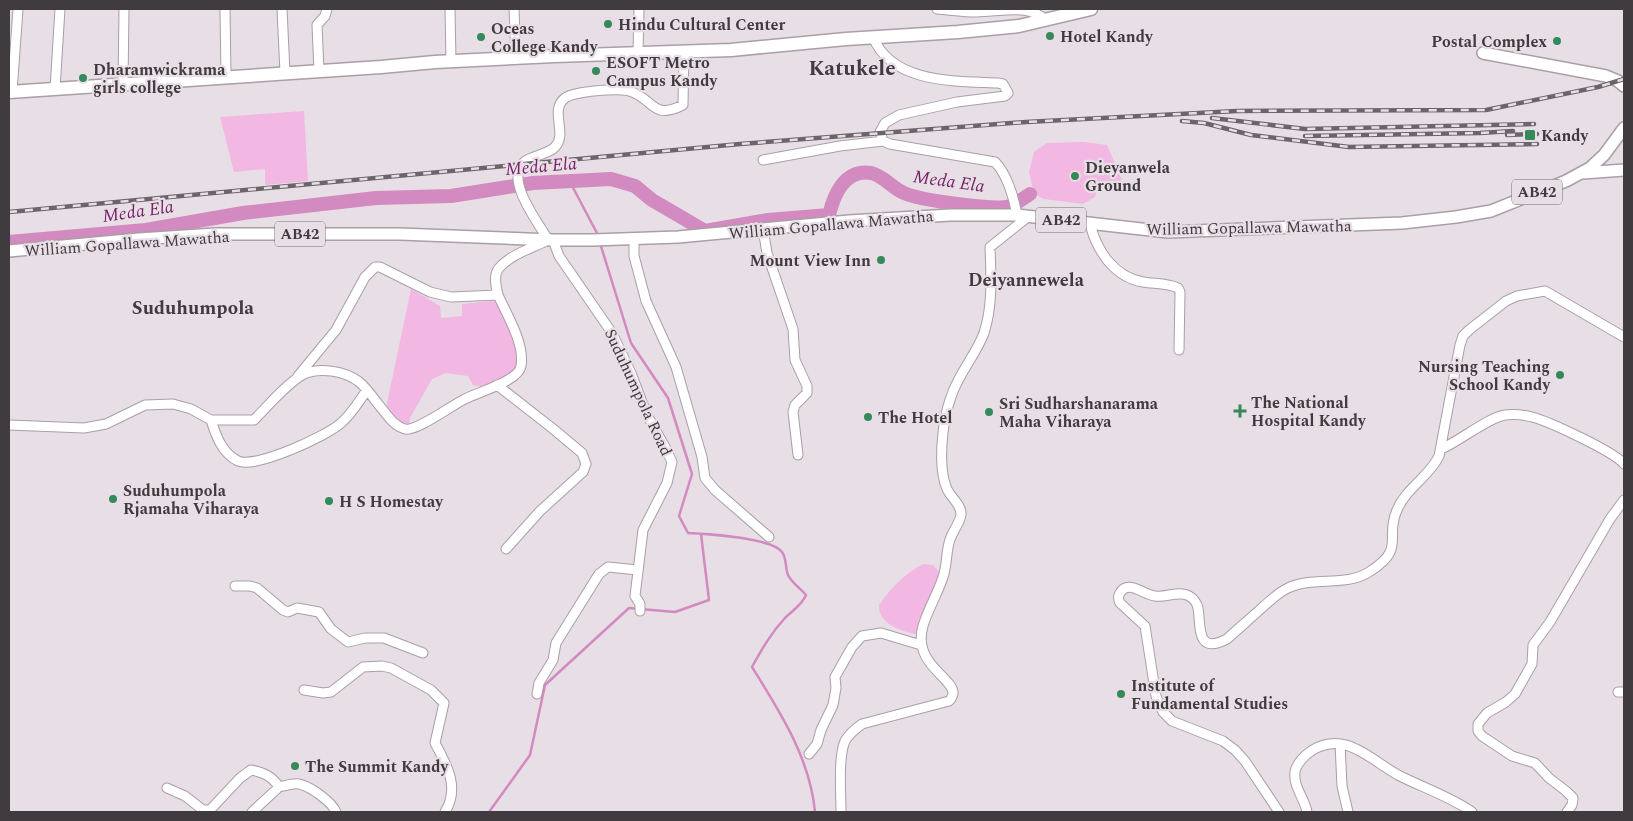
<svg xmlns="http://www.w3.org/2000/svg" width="1633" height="821" viewBox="0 0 1633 821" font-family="Spectral,serif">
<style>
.green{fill:#f2b7e3}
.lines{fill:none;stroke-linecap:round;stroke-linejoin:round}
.stream{stroke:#d28ac0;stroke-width:2.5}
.river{stroke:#d28ac0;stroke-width:14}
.minor-casing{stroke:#a99fa6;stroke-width:11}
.major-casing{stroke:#a99fa6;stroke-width:14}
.highway-casing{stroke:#a99fa6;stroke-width:15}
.minor{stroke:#fff;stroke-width:9}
.major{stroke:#fff;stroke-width:11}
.highway{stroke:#fff;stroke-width:12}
.rail-casing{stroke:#6b6569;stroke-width:4.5}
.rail{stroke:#e8dee5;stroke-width:2.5;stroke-dasharray:8;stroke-linecap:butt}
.poi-dot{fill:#36895b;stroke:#e8dee5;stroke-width:2}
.labels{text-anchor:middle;stroke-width:4.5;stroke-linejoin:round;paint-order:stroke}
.shield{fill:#e8dee5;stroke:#726c70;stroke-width:1}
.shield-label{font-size:15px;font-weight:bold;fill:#3f3b3e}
.poi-label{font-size:16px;font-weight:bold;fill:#3f3b3e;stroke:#e8dee5;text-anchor:start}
.street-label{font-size:16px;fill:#3f3b3e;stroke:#e8dee5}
.water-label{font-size:18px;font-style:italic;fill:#762266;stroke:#e8dee5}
.neighbourhood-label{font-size:18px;font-weight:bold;fill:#3f3b3e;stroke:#e8dee5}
.quarter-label{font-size:19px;font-weight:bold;fill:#3f3b3e;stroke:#e8dee5}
.district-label{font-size:21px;font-weight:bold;fill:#3f3b3e;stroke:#e8dee5}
</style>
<rect width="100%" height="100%" fill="#e8dee5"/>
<!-- green -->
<path class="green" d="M304,111L308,181L265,185V169L234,172L220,117Z
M1084,142L1107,145L1122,180L1110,191L1096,193L1095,197L1083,204L1044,199L1034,194L1029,172L1034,152L1047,143Z
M411,289L440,306L441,318L462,316V304L493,301L498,303L520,357L514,376L483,387L473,385L468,376L446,373L432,379L410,418L409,427L393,421L386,408Z
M923,564L933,565L942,575L920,630L916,634C900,631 878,623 879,605C891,588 904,574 923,564Z"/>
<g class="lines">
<!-- stream -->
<path class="stream" d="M570,182L598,235
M600,243L631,343L668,398L692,474L679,516L688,533C707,534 772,538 782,552C787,559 785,568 788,575C791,582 801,589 806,595C802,605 793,610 785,618C771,633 762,649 752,667C780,712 810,758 815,812
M489,812L530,755L545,685L629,608L675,612L709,600L701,534"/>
<!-- river -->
<path class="river" d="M9,242L146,230L243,213L376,198L451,196L533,183L611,179L635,186L652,200L705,231L768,220L829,215C834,194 845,169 871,173C884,176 892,188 904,193C919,200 996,211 1010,206C1017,203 1024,198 1030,194"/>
<defs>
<path id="minor" d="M225,9L226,76
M282,9L285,73
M450,9L451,62
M514,9L516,59
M937,9C950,10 964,12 977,12C998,12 1028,3 1046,20
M873,37C892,84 956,81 998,83L1003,84L1008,93L1005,96L957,102L899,115L885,123L880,132L883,141L890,144L995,162C1007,174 1014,198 1017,215
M638,52L639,9
M319,71L317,25L325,16L327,9
M123,84L124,9
M55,89L60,9
M12,92L18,9
M763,160L840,146L883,141
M1090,224C1097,251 1114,277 1143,282C1154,284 1167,283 1178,288L1180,292L1179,350
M763,229L767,253L793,329L795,360L807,386V393L795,405L793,412L798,455
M634,238V256L646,301L676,367L702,457L705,478L715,490L769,537
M553,240L559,256L612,333L631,373L647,415L666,449L672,462L667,483L643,530L635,596L640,604V611
M298,376L336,330L365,277L375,267H380L430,292L451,297L498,295
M497,385L552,428L582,453L586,464L583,472L540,511L506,549
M211,420C216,436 222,453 238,461C255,469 327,436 341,423C352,414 359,401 367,390
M9,425L84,428L106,424L145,405L173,404L191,409L211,420H254C267,407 288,382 304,374C320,367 344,371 358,381C366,387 372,396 378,404C386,413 393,426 405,429C416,432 452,405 465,399C478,392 519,381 521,366C525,344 507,315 498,295C496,287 493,275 499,268C511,254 533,248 548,240C539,223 504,180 524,162C532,155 547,155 555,147C568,134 549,110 565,98C575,91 618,88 629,91C654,98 651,121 683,105L684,51
M1441,449C1460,441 1487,418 1505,415C1513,414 1524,415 1532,417C1548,421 1615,452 1624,464
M235,586H250L257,588L283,610L288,612L297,608L319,612L331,629L348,642L365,638H384L423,653
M304,690L323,693L331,692L363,667L382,666L391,668L431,690L444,703L435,743C447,765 460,788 445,812
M1618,692H1624
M537,694L539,683L553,660L556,643L599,574L608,567L638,570
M1340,744L1342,786L1348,812
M809,754L817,744L821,730L833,705L836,688L835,677L852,647L862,636L881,633L921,645
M279,787C285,786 293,783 299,784C310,786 332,802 336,812
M167,788L185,796L203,810H210L240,778L251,770C263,772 272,776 279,787L252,812
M841,812C841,794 838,757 845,741C849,734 855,729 862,724L949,701C950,701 953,695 953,694C955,678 912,665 923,626C928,609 938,593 943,577C947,566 946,554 949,543C951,533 959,525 961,515C962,505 951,498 947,489C940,473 941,451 943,433C944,422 947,408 951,397C958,374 976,355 984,333C993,305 991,276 990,247L1029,216
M1279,812L1245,761L1235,750L1223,741L1172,721L1163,712L1156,696L1145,626L1120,603C1118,599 1118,596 1120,593C1128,579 1144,595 1155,596C1166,598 1179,590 1189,596C1193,598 1197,603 1198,608C1201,627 1196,655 1227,639C1239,628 1252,617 1264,606C1271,600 1279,592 1288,588C1313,576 1346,587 1369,572C1407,548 1384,539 1397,510C1406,488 1429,477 1439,456L1460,345L1463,336L1469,330L1506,301L1517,296L1545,291L1624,337
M1307,812C1305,799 1293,787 1295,772C1296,764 1305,755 1311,751C1346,729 1371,761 1400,776C1424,788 1451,797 1472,812
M1567,812L1572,805L1573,798L1566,791L1549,778L1535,763L1512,756L1482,736L1478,731V724L1487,713L1506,702L1515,694L1532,664L1533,645L1550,622L1610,519L1624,500"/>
<path id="major" d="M1483,53L1606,76L1618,81L1624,86
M1583,173L1624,170
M9,251L139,239L215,234H400L553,240H593L678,237L849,221L950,215H1017L1168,232L1402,223L1456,217L1491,211L1566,181L1590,168L1604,155L1624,128"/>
<path id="highway" d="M9,92L381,67L435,62L554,56L731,50L846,39L958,32L1019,26L1091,9"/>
</defs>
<!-- minor casing -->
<use href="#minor" class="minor-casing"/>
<!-- major casing -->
<use href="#major" class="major-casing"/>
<!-- highway casing -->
<use href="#highway" class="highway-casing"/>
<!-- minor -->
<use href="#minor" class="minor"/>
<!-- major -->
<use href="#major" class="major"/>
<!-- highway -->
<use href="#highway" class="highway"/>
<defs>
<path id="rail" d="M1212,118L1305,129L1534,124
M1182,121L1204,123L1251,135L1349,147L1537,144
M1507,135L1537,134
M1305,136L1480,133L1513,131
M9,212L740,144L1026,122L1237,111L1486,110L1598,87L1624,79"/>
</defs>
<!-- rail casing -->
<use href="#rail" class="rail-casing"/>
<!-- rail -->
<use href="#rail" class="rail"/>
</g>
<!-- markers -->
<g class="poi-dot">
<circle cx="608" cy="24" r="5"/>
<circle cx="1050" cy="36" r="5"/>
<circle cx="481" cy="37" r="5"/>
<circle cx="1557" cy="41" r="5"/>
<circle cx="596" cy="71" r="5"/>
<circle cx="83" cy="78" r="5"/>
<rect x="1524" y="129" width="12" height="12" rx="2.5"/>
<circle cx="1075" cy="176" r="5"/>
<circle cx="881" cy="260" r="5"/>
<circle cx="1560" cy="375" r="5"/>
<path d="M1237.5 403.5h5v5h5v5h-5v5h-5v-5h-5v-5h5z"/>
<circle cx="989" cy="412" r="5"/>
<circle cx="868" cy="417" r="5"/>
<circle cx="113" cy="499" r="5"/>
<circle cx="329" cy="501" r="5"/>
<circle cx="1121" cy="694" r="5"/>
<circle cx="295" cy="766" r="5"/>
</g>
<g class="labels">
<!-- shield labels -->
<g class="shield">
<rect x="1512" y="179.5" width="50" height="25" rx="4"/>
<rect x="1036" y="207.5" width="50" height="25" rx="4"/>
<rect x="275" y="221.5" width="50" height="25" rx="4"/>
</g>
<g class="shield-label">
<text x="1537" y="197">AB42</text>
<text x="1061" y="225">AB42</text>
<text x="300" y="239">AB42</text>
</g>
<!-- poi labels -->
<g class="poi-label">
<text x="618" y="30">Hindu Cultural Center</text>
<text x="491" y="34">Oceas<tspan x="491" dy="18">College Kandy</tspan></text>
<text x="1060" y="42">Hotel Kandy</text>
<text x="1547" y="47" text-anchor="end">Postal Complex</text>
<text x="606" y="68">ESOFT Metro<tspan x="606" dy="18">Campus Kandy</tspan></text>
<text x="93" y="75">Dharamwickrama<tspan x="93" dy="18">girls college</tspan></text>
<text x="1541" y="141">Kandy</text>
<text x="1085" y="173">Dieyanwela<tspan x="1085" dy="18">Ground</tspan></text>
<text x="871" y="266" text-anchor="end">Mount View Inn</text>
<text x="1550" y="372" text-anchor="end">Nursing Teaching<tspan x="1550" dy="18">School Kandy</tspan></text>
<text x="1251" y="408">The National<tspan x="1251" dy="18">Hospital Kandy</tspan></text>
<text x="999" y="409">Sri Sudharshanarama<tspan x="999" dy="18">Maha Viharaya</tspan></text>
<text x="878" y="423">The Hotel</text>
<text x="123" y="496">Suduhumpola<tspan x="123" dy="18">Rjamaha Viharaya</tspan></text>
<text x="339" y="507">H S Homestay</text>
<text x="1131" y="691">Institute of<tspan x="1131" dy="18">Fundamental Studies</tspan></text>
<text x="305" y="772">The Summit Kandy</text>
</g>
<!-- street labels -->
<g class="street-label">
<text transform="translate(831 224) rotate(-5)" y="6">William Gopallawa Mawatha</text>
<text transform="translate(1249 227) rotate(-1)" y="6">William Gopallawa Mawatha</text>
<text transform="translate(127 243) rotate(-4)" y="6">William Gopallawa Mawatha</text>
<text transform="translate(639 392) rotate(65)" y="6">Suduhumpola Road</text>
</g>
<!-- water labels -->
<g class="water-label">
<text transform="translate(541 166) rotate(-5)" y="6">Meda Ela</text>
<text transform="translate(949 181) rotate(8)" y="6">Meda Ela</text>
<text transform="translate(138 211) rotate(-8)" y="6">Meda Ela</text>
</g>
<!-- neighbourhood labels -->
<g class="neighbourhood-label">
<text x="1026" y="286">Deiyannewela</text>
</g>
<!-- quarter labels -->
<g class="quarter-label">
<text x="193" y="314">Suduhumpola</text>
</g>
<!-- district labels -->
<g class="district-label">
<text x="852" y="75">Katukele</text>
</g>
</g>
<!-- border -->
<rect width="1633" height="821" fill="none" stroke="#3f3b3e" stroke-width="20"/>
</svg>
